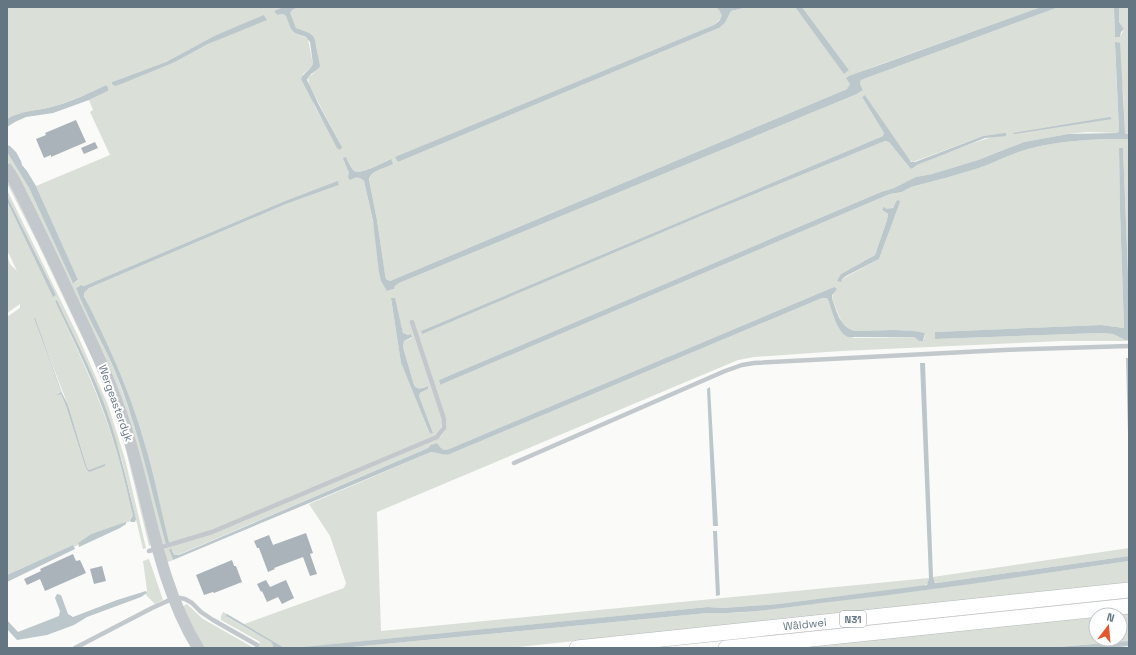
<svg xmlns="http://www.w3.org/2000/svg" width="1136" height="655" viewBox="0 0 1136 655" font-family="'Space Grotesk',sans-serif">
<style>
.green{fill:#dadfd7;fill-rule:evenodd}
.water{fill:#bbc7cb}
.building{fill:#aab3b9}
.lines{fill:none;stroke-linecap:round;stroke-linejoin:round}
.trunk-casing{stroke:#b4b9bd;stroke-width:16}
.service{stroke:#c3c8cc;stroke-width:4.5}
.tertiary{stroke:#c3c8cc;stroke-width:12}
.trunk{stroke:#fff;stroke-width:15}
.labels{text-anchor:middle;stroke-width:4;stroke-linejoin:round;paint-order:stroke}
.shield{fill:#fff;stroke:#939fa8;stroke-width:1}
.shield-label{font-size:10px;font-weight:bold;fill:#657683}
.street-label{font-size:11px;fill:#657683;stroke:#fff}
</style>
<rect width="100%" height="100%" fill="#fafaf8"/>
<!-- green -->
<path class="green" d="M7,7H283L274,11L277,15L283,14L286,16C289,22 292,32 299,35C303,37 305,36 308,39L313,64L311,68L303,74L315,107L326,126L342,147L309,85L308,77C311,75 316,72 317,69C320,64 317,40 312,36C308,32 301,31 296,28L290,16V11L298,7H716L721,11V18L714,25L396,157L398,162L719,28L725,23L731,11L748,7H795L844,73L849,70L802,7H1041L873,67L850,77V86L847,89L390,281L386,279L385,274L377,220L369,180C371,171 384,168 392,164L390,159C384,162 361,175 354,171C351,168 348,161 346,157L350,179C355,177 359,176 364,181L388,291L394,289L395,286L399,283L857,94L863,90L860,84L861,80L1059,7H1114L1115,37H1120L1124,29L1119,22V7H1129V134H1126L1125,132L1123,91L1115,43L1119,131L1117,133L1087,132L1068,134L1024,142L978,160L932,174L917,177L894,188L881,192L439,380L440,385L890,194L902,192L911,187C934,181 957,175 979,168C996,162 1011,154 1028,149C1061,140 1095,139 1129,139V298L1123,148H1119L1120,212L1124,328L1101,325L935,332V339L1100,333L1113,334L1125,340H1129V341H1062L841,351L754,357L738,360L377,512L381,631L929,578L928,583L924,586L778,604L722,608L708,607L296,648L283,647L244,624L344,588L346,583L330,536L309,504L431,452C437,452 443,454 450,454L822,298H827L828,300L839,329L854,338L914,337L919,341L924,340L925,333L905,330L855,331L849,330L843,325L832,299L834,287L449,449C442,451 441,448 437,443L432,445L428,448L178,555H174L171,548H169L173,560L166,563L163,551L166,548L206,536L439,438C445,433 447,427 446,419L418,334L442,419C442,427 441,430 435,436L205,534L161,545L141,466L16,175L7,160V152L29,188L73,282L78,281L36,186L110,155L90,112L93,110L89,100L108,91V87L106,85C89,93 72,101 55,106C37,111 25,110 7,119ZM264,16L266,17L208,44L175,62L112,84V82L166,62L214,36ZM865,95L909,160L913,162L983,136L1006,133C975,141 946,153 917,165L912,169L910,168L889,142L885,141L708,213L422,333L421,331L883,136L884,133L862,97ZM338,182L339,185L286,204L89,288L84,293V295L142,434L160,505L167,543L148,471L132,418L115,371L76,288L81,285L84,286L285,201ZM897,200L899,205L879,259L842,279L841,274L875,255L887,220L888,214L882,210L884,208L890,210L895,205ZM391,298L400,321L403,333L408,335L411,334L412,338L404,341L403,347L414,385C418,391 422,388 427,386L428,389L420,393L419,396L433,433L430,434L401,363Z
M7,177L84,334L118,416L151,545L149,546L125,446L111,404L93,360L38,244L7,183Z
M7,190L78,336L108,405L125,459L146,548L143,549L122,460L102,399L57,300L55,301C82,359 109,416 124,478C127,491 132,504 133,517L130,519L131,521L91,534L78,543V545L74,547L73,545L7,575V317L20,308V304L7,313V255L10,264L17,271L7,250V201L53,296L56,295L7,196ZM34,318L68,405L87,468L89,470L104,465L105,466L88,471L86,469L66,406L61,394H57L61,392Z
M1129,548V556L937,583L933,581V577Z
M149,559L163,600L155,604L146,595L147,590L143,561Z
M1129,561V583L508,648H342L708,613C750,614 794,606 835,601C933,590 1031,575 1129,561Z
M186,604L188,605L203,619L254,648H204L185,613L183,607Z
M223,612L227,614V617L271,642L273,644V648H257L260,642L221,620V616Z
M1129,613V641L1046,648H788L1096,617V639H1120V615H1112Z"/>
<!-- water -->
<path class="water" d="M283,7H298L292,10L290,13L296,28L309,33L313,36L315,40L320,66C317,72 309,73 307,80L319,105L342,147L340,150L337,148L301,79C304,72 310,71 313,64L310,42L306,37C290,32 292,31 286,16L283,14L277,15L274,11Z
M716,7H748L731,11L725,23L719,28L398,162L395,157L714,25C723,19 724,14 716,7Z
M795,7H802L849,70L844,74Z
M1041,7H1059L861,80L860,84L863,90L857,94L399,283L395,286L394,289L387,291L381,281L379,272L373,221L364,181C359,176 355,177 350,180L348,177L349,173L343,158L346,157C348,161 351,168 354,171C361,175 384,162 391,159L393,164C385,168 370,171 369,180L377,220L385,274L386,279L390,281L847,89L849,86L850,84L846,78L849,76Z
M1114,7H1119V22L1124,29L1121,32L1120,37H1115Z
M264,15L267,20L208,44L175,62L121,84L115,86L112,84V82L166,62L214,36Z
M1115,42L1120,43L1125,132L1126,134H1129V139C1095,139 1061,140 1028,149C1011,154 996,162 979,168C957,175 934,181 911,187L902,192L890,194L440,385L439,380L881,192L894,188L916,177L932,174L978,160L1024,142L1068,134L1117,133L1119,131Z
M106,85L108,87V91L89,100L53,113L26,117L15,122L7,127V119C22,110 38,111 55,106C73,101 89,93 106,85Z
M865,95L911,162H915L983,136L1004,133H1006V136L985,138L917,165L912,169L910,168L889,142L885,141L708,213L422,334L421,331L883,136L884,133L862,97Z
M1110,117L1112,119L1014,134L1013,133Z
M7,145L10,146L16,152L21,161L22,165L27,171L36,186L78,280L73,283L29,188L7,152Z
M1119,148H1123L1129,298V340H1125L1113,334L1100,333L935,339V332L1101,325L1124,328L1120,212Z
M338,181L339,185L286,204L89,288L84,293V296C104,336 123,376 137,419C151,460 159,501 169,543L166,544C150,486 138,427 115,371C103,343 87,316 76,288L81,285L84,286L285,201Z
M7,196L56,295L53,297L7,201Z
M897,200L900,201L899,205L879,259L846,276L842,279L841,282L837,281L841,274L875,255L887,220L888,214L882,210L884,207L887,209L893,208Z
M834,287L837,289L832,295V299C837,311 840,328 855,331C878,331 902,328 925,333L923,341H919L914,337H848C836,331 833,312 828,300L827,298H822L450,454C443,456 438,452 431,452L173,560L169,549L171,548L174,555H179L428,448L431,445L437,443C441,448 442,451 449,449Z
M391,298H395L403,333L408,335L411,334L412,337L404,341L403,347L414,385C418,391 422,388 428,386V389L420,393L419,396L433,433L430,434L401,363Z
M57,300C72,333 89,365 102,398C117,437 126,478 136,519L135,522H131L130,520L133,516C124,476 114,437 99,399C86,365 70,333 55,301Z
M34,318H35L62,393L68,405L87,468L89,470L105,464V466L89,472L86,469L66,406L61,394L56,395L61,392Z
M1126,358H1129V474V472Z
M920,363H925L933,577L935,583H937L1129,556V561C1032,575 935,590 838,601C796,606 750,614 708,613L342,648H293L708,607L722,608L778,604L927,585L929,578Z
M710,387L718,526H713L707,389Z
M126,522V524L120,528L79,547L78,543L91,534Z
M713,531H717L720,595L716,596Z
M73,545L75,549L7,582V575Z
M146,591L147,593L141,597L87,617L74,625L47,635L17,640L7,629V620L18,632L59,616L60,611L55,598L57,594L61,595L68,614L73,617L117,600Z
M227,614L283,647L287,648H273V645L271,642L226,616Z
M1129,641V646L1108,648H1046Z"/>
<!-- building -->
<path class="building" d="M76,120L86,142L51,157V155L44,158L36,139L46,135L45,133Z
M95,142L98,148L84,154L81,148Z
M306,533L313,553L310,554L317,574L310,576L303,557L274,568L275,569L268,572L259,548H257L254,541L269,535L273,545Z
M73,554L76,561L80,560L86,573L45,591L40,579L27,585L24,579L41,571L40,569Z
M232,560L234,566H236L242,582L214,593L213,592L204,595L196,575Z
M102,566L106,581L94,584L90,569Z
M266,580L270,587L286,580L294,598L282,604L278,597L267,602L262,591L261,592L257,584Z"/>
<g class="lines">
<defs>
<g id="trunk">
<path id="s1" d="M577,648L1129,590"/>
<path d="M726,648L1129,606"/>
</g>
</defs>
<!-- trunk casing -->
<use href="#trunk" class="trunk-casing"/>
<!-- service -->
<path class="service" d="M514,463L725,371L742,365L754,363L1004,350L1129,346
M149,551L212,532L437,437L444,428V419L412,322
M75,648L152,608L174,598H180L185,599L192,603L201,612L213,620L257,645"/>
<!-- tertiary -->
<path class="tertiary" d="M7,169C15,180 20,192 26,204C37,226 48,249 59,272C85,329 114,384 131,445C151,513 160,586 198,648"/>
<!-- trunk -->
<use href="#trunk" class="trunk"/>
</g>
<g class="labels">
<!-- shield labels -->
<rect class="shield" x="840" y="611" width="26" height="16" rx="3"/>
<g class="shield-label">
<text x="853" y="623">N31</text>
</g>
<!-- street labels -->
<g class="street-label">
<text transform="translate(116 403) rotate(70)" y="4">Wergeasterdyk</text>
<text dy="4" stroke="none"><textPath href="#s1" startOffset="229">Wâldwei</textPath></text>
</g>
</g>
<!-- border -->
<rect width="1136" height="655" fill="none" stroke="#657683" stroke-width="16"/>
<!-- north arrow -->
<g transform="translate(1108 627) rotate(16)"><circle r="19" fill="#ffffff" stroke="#c1c8cd"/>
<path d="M0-3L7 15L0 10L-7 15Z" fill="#e4572e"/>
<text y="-6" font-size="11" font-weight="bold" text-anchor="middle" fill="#657683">N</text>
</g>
</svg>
